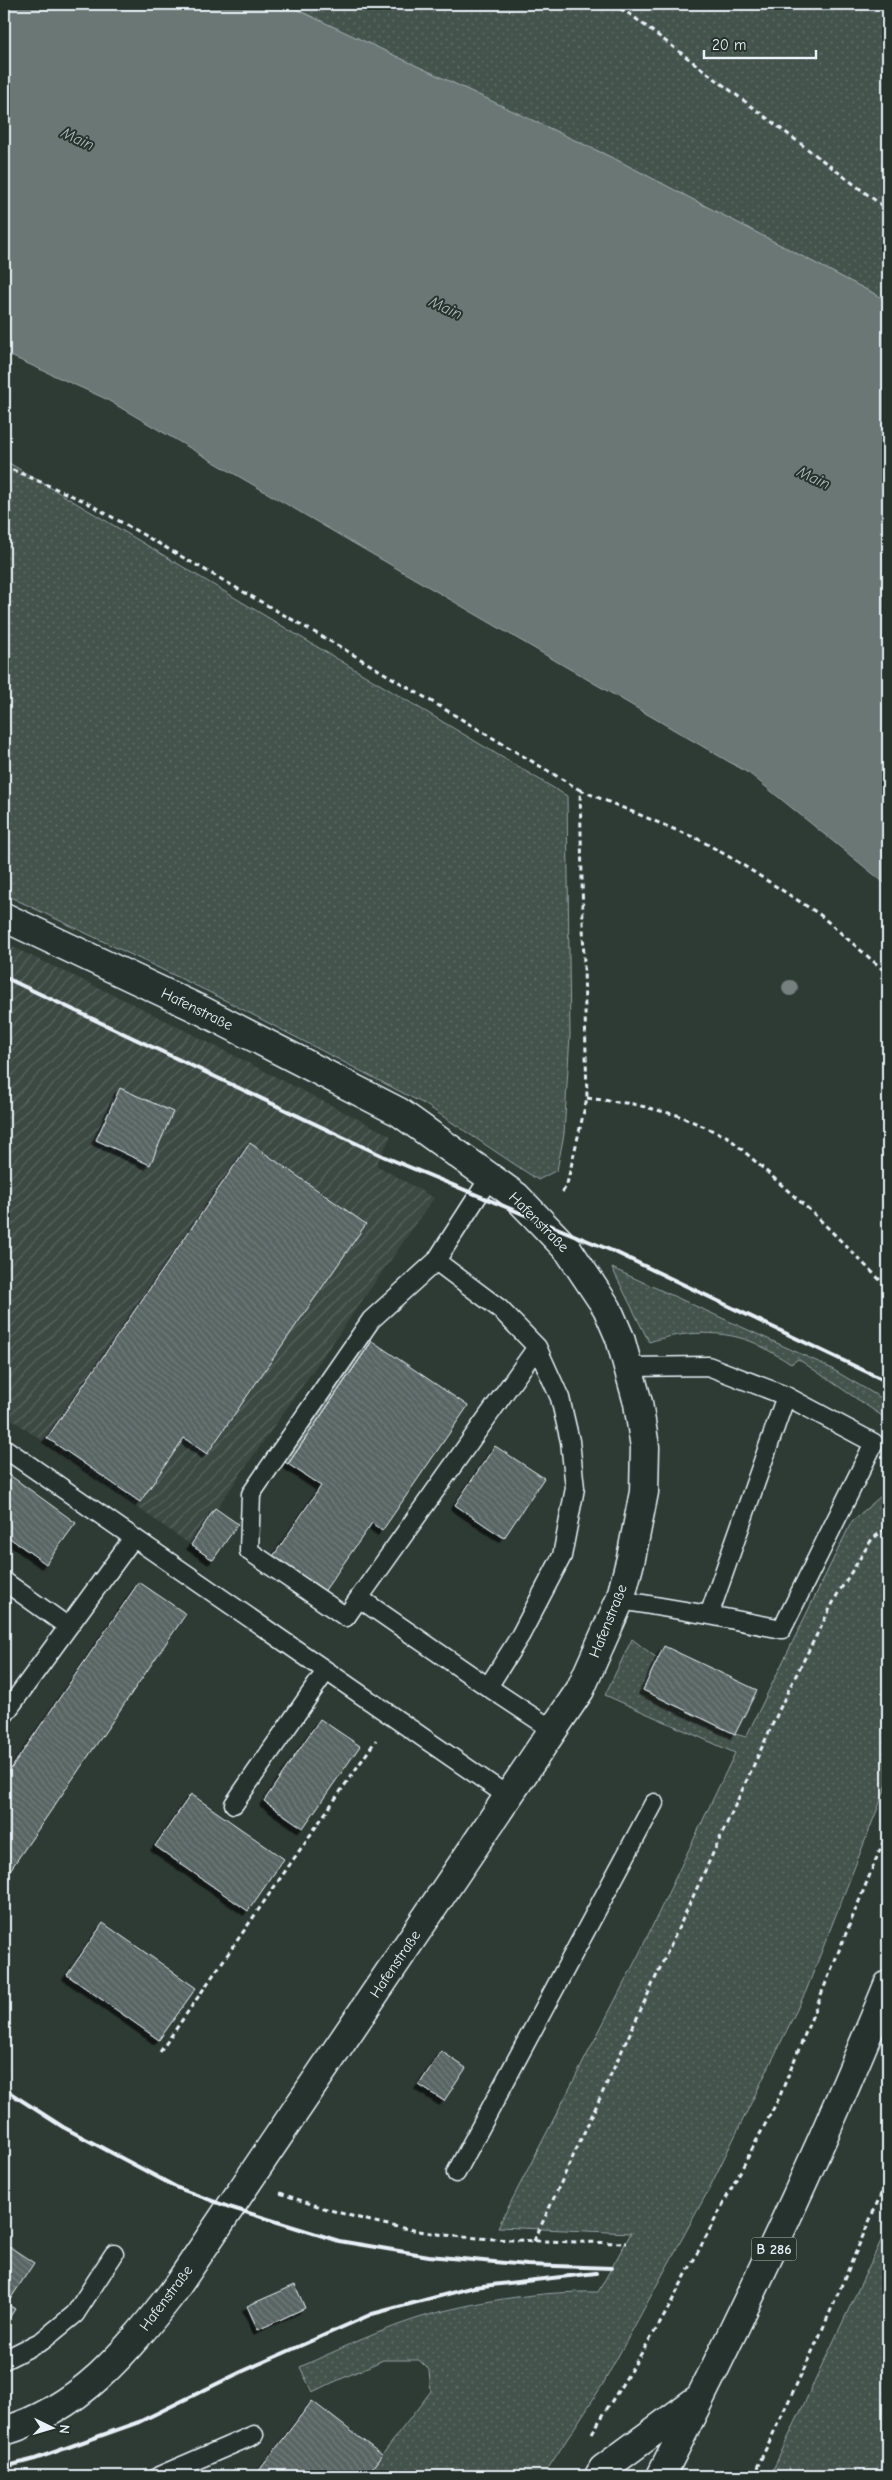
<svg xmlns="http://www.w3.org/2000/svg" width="892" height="2480" viewBox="0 0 892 2480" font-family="'Comic Neue',sans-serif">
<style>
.industrial{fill:url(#industrial-furrows)}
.green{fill:url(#green-dots);stroke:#96a2a3}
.water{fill:#6b7775;stroke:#9da8a9}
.building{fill:url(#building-back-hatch);stroke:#e8f1f8;filter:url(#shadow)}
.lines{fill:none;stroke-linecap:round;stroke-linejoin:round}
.lane-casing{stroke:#e8f1f8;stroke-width:21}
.street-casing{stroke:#e8f1f8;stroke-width:31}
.highway-casing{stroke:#e8f1f8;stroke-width:31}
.path{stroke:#e8f1f8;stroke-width:3;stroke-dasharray:5 4;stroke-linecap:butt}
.lane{stroke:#26332d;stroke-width:18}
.street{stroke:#26332d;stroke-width:28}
.highway{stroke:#26332d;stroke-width:28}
.rail{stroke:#e8f1f8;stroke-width:4}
.tree{fill:#75807f}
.labels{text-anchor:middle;stroke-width:4;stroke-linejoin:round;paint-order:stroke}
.shield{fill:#26332d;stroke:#aeb8bb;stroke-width:1}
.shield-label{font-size:14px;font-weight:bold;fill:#e8f1f8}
.street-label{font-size:15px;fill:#e8f1f8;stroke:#26332d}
.water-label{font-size:16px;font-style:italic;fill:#b0babd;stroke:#26332d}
</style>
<defs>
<pattern id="industrial-furrows" width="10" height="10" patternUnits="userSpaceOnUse" patternTransform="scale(1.25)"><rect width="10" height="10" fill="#3b4843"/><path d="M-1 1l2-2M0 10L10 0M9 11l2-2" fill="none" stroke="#57635f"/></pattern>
<pattern id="green-dots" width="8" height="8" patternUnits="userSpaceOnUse" patternTransform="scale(1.25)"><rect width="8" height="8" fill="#45524e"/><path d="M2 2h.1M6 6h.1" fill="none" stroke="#606b68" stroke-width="1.8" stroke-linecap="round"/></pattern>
<pattern id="building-back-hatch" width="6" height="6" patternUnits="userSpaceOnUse" patternTransform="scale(1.25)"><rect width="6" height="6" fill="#596563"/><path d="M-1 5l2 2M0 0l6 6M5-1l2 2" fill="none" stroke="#717c7a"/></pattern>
<filter id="shadow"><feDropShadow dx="-4.5" dy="4.5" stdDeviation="0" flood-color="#0009"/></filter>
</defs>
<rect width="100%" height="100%" fill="#2e3b35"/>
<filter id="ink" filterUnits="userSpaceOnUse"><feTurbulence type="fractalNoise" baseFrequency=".02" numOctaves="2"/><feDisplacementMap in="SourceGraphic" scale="10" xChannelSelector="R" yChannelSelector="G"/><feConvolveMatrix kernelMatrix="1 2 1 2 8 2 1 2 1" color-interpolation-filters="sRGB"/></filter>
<g filter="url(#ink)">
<!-- industrial -->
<path class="industrial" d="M4,943L135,1005L391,1136L376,1165L434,1198L191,1545L4,1414Z"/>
<!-- green -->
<path class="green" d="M285,4H888V301L617,160Z
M4,460L567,796L570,1035L564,1134L557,1170L538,1180L426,1105L207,991L4,894Z
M612,1268L825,1365L888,1402V1420L798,1359L791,1364C780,1357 768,1350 757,1344C725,1329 682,1331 649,1342Z
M888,1490V1782L806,1991L708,2191L603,2384L543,2476H366L431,2391L429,2370L419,2360H383L312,2392L300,2367C342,2348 386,2327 432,2314C485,2300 543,2291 598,2292L631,2233L498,2227L639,1954L735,1753L605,1695L632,1639L658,1659L643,1690L735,1734L746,1737L852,1521Z
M888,2226V2476H770Z"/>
<!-- water -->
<path class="water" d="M4,4H285L617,160L888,301V886L750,774L104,398L4,353Z"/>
<!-- building -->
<path class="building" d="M120,1088L173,1112L150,1165L96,1140Z
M250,1143L366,1224L207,1454L184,1438L140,1502L47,1438Z
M359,1331L372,1341L288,1464L274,1455Z
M372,1341L468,1406L382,1531L372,1523L323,1593L272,1558L321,1486L288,1464Z
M495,1446L544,1478L504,1538L455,1505Z
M4,1471L76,1523L46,1564L4,1534Z
M215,1508L238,1524L213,1560L191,1545Z
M139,1582L186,1614L4,1879V1779Z
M664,1646L757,1690L735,1734L643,1690Z
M320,1719L360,1746L303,1828L264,1801Z
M191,1794L284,1859L248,1911L155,1846Z
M103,1923L196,1988L159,2040L67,1975Z
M441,2051L466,2068L444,2101L419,2085Z
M4,2243L34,2263L7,2304L15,2309L4,2326Z
M295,2285L305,2308L258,2330L247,2306Z
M312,2401L382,2455L366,2476H255Z"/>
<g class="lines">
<defs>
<path id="lane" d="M436,1261L500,1309L537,1347L560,1398L570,1441L575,1488L562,1556L520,1636L488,1687L359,1598L537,1347
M4,1448L509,1797
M4,1581L67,1626
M359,1598L346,1617L249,1551L251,1494L371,1320L436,1261L490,1177
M620,1600L709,1615L786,1396L708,1366L629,1367
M709,1615L782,1629L874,1443L786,1396
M488,1687L553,1730
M4,1715L133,1538
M234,1804L326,1671
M456,2173L654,1803
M4,2360L42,2341L75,2314L114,2254
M159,2476L254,2435"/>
<path id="street" d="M4,917L203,1011L399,1112L516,1196L569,1251L607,1308L620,1338L638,1403L645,1447L644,1492L631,1558L620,1600L580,1690L173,2292C126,2352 80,2409 4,2431"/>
<path id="highway" d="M599,2476L603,2469L698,2399
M661,2476C743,2315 820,2152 888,1985"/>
</defs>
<!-- lane casing -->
<use href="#lane" class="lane-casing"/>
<!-- street casing -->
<use href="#street" class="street-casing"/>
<!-- highway casing -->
<use href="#highway" class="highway-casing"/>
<!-- path -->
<path class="path" d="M612,4L631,15L888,210
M4,466L84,501L342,648L580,790L587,1098L567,1184L561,1195
M580,790L700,840L738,862L819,914L888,974
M587,1098L633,1104L677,1115L728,1137L814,1214L888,1288
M160,2052L376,1740
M4,2066L6,2069L4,2072
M280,2193C339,2215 402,2231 464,2237C518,2241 573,2242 627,2243
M534,2241L787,1693L837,1595L872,1539L888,1527
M592,2433L662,2320L779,2098L888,1830
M753,2476L820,2335L888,2178"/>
<!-- lane -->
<use href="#lane" class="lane"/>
<!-- street -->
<use href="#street" class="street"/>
<!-- highway -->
<use href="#highway" class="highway"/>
<!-- rail -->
<path class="rail" d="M4,977L385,1157L615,1252L888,1382
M4,2089L63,2127L178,2188L229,2207L339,2241L429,2256L527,2265L612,2268
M4,2467L35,2459L139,2422L241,2372L372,2314L474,2287L596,2273"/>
</g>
<!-- trees -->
<circle class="tree" cx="790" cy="988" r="8"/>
</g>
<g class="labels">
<!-- shield labels -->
<rect class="shield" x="751.5" y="2237.5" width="45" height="23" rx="4"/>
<g class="shield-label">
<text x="774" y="2254">B 286</text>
</g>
<!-- street labels -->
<g class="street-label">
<text transform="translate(197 1009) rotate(26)" y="5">Hafenstraße</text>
<text transform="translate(539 1222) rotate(45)" y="5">Hafenstraße</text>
<text transform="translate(608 1621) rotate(-68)" y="5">Hafenstraße</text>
<text transform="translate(395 1964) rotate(-56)" y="5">Hafenstraße</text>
<text transform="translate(166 2298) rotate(-53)" y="5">Hafenstraße</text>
</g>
<!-- water labels -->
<g class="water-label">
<text transform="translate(78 138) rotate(25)" y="6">Main</text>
<text transform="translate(446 307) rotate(25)" y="6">Main</text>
<text transform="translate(814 477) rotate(25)" y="6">Main</text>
</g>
</g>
<!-- margin -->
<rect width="892" height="2480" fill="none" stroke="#26332d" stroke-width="20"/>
<rect x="10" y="10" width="872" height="2460" fill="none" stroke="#e8f1f8" stroke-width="2" filter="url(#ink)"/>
<!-- north arrow -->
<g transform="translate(52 2428) rotate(95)" stroke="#26332d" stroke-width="4" paint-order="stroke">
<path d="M0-4L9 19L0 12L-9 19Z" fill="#e8f1f8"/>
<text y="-8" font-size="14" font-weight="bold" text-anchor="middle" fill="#e8f1f8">N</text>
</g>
<!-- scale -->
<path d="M704 50v8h112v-8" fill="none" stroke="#e8f1f8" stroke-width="2.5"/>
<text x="712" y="50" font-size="15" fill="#e8f1f8" stroke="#26332d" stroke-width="4" paint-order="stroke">20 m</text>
</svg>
